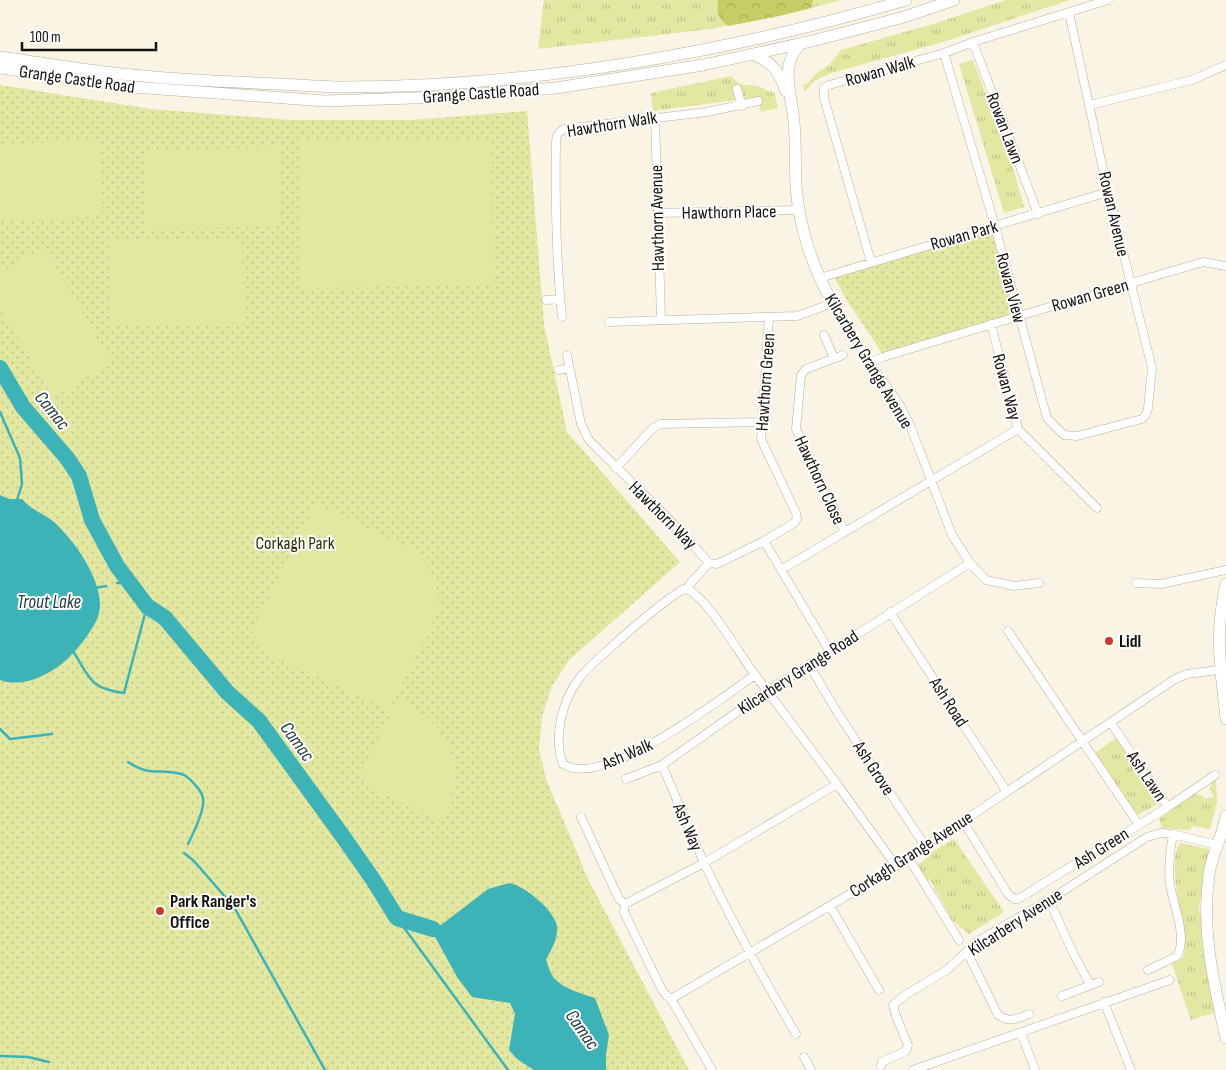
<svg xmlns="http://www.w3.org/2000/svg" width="1226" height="1070" viewBox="0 0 1226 1070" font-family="'Sofia Sans Condensed',sans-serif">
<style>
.grass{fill:url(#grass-tufts)}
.forest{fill:url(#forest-crowns)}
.park{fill:url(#park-dots)}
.pitch{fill:#e2e7a1}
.water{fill:#3eb3b7}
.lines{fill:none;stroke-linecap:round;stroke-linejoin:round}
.stream{stroke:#3eb3b7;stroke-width:2.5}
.river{stroke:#3eb3b7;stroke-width:16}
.street-casing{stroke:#b6b0a0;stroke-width:9}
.secondary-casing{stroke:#b6b0a0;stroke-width:12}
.street{stroke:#fff;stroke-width:8}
.secondary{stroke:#fff;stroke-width:11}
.poi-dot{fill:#c83b29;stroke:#fff;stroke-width:2}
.labels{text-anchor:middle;stroke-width:4;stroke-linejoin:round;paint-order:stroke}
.street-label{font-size:18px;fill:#13110c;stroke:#fff}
.park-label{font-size:18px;fill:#313205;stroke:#fff}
.poi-label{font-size:18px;font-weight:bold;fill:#13110c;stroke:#fff;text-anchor:start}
.water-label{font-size:19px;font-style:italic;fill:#233c3d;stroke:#fff}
</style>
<defs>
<pattern id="grass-tufts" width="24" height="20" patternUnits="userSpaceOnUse" patternTransform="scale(1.25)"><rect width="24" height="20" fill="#e2e7a1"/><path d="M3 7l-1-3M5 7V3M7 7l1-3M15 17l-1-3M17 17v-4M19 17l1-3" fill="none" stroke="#c1c589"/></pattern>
<pattern id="forest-crowns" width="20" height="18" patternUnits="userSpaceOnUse" patternTransform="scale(1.25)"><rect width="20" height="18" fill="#c7cc65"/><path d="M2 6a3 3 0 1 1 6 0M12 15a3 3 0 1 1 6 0" fill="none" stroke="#aaae56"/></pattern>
<pattern id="park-dots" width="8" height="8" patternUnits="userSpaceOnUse" patternTransform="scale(1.25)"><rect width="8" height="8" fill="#e2e7a1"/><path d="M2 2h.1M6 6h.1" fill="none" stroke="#c1c589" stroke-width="1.8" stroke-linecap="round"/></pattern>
</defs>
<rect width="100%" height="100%" fill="#faf4e4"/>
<!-- grass -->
<path class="grass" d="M544,0H841L779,16L710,29L538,49Z
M1006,0H1070L943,42L831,73L814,81L804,92L803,85L808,83L815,74L829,65L841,50L933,24Z
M973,60L1013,168L1024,207L1004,213L959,64Z
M731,76C739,87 747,84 758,86C764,88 767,92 774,92L778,108L761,112L758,98L746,99L734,90L735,100L653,111L651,93Z
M1116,738L1160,803L1137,815L1095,753Z
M1216,780L1217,802L1210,829L1192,826L1190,830L1162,828L1159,819L1194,794L1202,795L1204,799L1214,797L1210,789L1212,782Z
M954,839L1004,912L969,934L953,921L929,879L926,881L916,866L926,859L927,855Z
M1180,843L1208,849L1210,851L1199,907L1216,1012L1191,1020L1172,964L1183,958C1184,953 1185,948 1185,943C1184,916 1166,865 1180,843Z"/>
<!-- forest -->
<path class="forest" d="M718,0H813L811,8L779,16L728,26C717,17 717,13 718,0Z"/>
<!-- park -->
<path class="park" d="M0,85L151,109L291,120H411L527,111L544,324L567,432L680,562L568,661L552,686L542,716L539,749L546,779L589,881L689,1070H0Z
M988,231L994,234L1014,310L1011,314L882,353L848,302L834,277Z"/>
<!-- pitch -->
<path class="pitch" d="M100,140L103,217L0,220V144Z
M492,140L493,286L300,288L299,141Z
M279,147L281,226L146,229L144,150Z
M242,238L244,323L110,327L108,241Z
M44,247L112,363L53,398L0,308V273Z
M316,503L419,553C428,564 439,592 438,606C437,612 435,617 433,622L389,710L259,650L252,630Z
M398,698C451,724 469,769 442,822L365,785L362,773Z"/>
<!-- water -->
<path class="water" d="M0,495L9,499H22C31,510 45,514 55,523C75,541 106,585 99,613C97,626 74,654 64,662C47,676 22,688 0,680Z
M509,883C524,885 555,911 557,926C558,939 552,949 546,959C548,966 550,973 554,978C563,989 583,994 595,998L609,1035L606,1054V1070H534L517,1059L509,1050L515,1014L510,1003L472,997L457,977L433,933L412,924L413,920C424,923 429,928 441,925L488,889Z"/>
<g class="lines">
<!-- stream -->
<path class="stream" d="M0,412L20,458L22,484L17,500
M117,583H129
M95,588L106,586
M73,651C90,678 89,688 124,693L147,606
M0,729L10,739L52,734
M128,762C150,777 159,768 181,774C187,775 192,781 196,786C199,789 203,795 203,799C205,810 193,834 188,844
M184,853L194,861L234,907L325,1070
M397,918L508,1070
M0,1056L28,1057L49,1062"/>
<!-- river -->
<path class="river" d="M0,368L23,407L67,458L79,476L92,520L117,566L147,606L165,618L227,692L259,721L344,838L374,881L397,918L433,929"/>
<defs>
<path id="street" d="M973,42L1038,214
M944,53L993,219L1047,418L1064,435L1077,436L1142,419L1146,415L1148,408L1152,368L1108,192L1069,13
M737,89L742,106
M1090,105L1192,80L1226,65
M655,117L661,319
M658,213L800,210
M871,262L824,98V88L829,85L944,53L973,42L1108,0
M820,278L1108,192
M546,300L560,299
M562,317C556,258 555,203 556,144C556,136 557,133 564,129L707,112L758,101
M609,322L797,316L833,303L870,363L900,405L910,425L952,535L970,563L986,580L1014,586L1039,583
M991,324L1018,429L1097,508
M824,335L834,358
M567,355L581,424L589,440L673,523L709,563
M843,355L806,369L801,375L796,429L845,532
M870,363L883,357L1019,316L1203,262L1226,266
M559,370L569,368
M616,468L652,429L660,424L762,422
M764,541L829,650
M709,563L717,564L764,541L794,523L797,519L796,513L761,439L769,317
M781,570L1018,429
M1136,583L1161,584L1226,570
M688,590L683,589C656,607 632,628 608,650C598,659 586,669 578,680C562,702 553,738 563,764C602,791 720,699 755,675
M688,590C708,598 741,657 756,676C783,712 810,748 837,784
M688,590L689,585L709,563
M890,612L1007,792
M1008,631L1139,825
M809,665L839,715L925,846
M1111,723L1168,807L1215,775
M626,779L662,765L767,691L970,563
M581,817L619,899L625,904L624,912L662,990L667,996L671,999
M963,821L1008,894L1014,899H1018L1168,807
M908,857L959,940
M1049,900L1074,955L1090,984
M625,904L704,863L662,765
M830,906L879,990
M967,952L998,1015C1010,1023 1017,1019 1029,1014
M1148,970L1177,956C1188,937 1173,905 1170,884C1168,867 1170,851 1173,834
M1062,996L1099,982
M1104,1002L1131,1070
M1021,1033L1035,1070
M796,1034C763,978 732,922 704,863L837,784L896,866
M804,1057L811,1070
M881,1066L882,1062L906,1051L908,1045L896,1016L893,1005L907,994L947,970L978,941L1049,900L1147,837L1161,833L1173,834L1217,845
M712,1070L671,999L889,871L1175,679L1187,674L1219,670
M913,1070L1170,980"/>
<path id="secondary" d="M802,43C778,63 792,96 794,122C796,144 795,166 796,187C799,226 813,270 833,303
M753,54C774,64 778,70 786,91
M0,57C44,63 88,71 132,75C181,80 230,82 279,84C301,85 322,87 344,87C531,87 726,53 906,0
M0,68L133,87L325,101L441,97L556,88L703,65L812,41L904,17L954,0
M1226,584C1214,635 1221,669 1226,719
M1226,816C1223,836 1211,855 1209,875C1201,931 1214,984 1226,1038"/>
</defs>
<!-- street casing -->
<use href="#street" class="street-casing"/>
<!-- secondary casing -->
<use href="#secondary" class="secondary-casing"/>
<!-- street -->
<use href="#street" class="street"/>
<!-- secondary -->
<use href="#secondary" class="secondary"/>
</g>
<!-- markers -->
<g class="poi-dot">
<circle cx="1109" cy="641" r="5"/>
<circle cx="160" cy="911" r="5"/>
</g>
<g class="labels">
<!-- street labels -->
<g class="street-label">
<text transform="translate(880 71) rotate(-16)" y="6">Rowan Walk</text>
<text transform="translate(77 79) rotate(8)" y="6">Grange Castle Road</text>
<text transform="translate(481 93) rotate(-4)" y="6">Grange Castle Road</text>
<text transform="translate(612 124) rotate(-9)" y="6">Hawthorn Walk</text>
<text transform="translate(1005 128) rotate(69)" y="6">Rowan Lawn</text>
<text transform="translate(729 212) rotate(-1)" y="6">Hawthorn Place</text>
<text transform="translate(1114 214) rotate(77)" y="6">Rowan Avenue</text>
<text transform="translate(657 218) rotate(-91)" y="6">Hawthorn Avenue</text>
<text transform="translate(964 235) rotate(-16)" y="6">Rowan Park</text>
<text transform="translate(1011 288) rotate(75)" y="6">Rowan View</text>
<text transform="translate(1090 295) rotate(-16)" y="6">Rowan Green</text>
<text transform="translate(869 361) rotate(59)" y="6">Kilcarbery Grange Avenue</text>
<text transform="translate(765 382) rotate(-86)" y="6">Hawthorn Green</text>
<text transform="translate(1007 387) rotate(75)" y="6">Rowan Way</text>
<text transform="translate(820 480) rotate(65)" y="6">Hawthorn Close</text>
<text transform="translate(663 515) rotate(45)" y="6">Hawthorn Way</text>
<text transform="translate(798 672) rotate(-33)" y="6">Kilcarbery Grange Road</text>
<text transform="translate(949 702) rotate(57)" y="6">Ash Road</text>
<text transform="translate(627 754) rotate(-23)" y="6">Ash Walk</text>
<text transform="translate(874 768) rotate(57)" y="6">Ash Grove</text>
<text transform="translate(1147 776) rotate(56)" y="6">Ash Lawn</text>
<text transform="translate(688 827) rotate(67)" y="6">Ash Way</text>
<text transform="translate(1101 848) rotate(-32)" y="6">Ash Green</text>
<text transform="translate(911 854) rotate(-33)" y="6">Corkagh Grange Avenue</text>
<text transform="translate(1015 922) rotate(-33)" y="6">Kilcarbery Avenue</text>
</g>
<!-- park labels -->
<g class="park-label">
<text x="295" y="549">Corkagh Park</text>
</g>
<!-- poi labels -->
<g class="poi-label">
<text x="1119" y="647">Lidl</text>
<text x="170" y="907">Park Ranger's<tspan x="170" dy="21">Office</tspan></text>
</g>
<!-- water labels -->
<g class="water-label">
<text transform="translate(53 410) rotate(51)" y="7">Camac</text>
<text x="49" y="608">Trout Lake</text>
<text transform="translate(298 741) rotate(54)" y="7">Camac</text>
<text transform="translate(583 1029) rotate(55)" y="7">Camac</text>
</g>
</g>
<!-- scale -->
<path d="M22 42v8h134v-8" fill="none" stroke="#13110c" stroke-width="2.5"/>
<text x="30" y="42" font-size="15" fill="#13110c" stroke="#ffffff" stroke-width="4" paint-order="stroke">100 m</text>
</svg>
